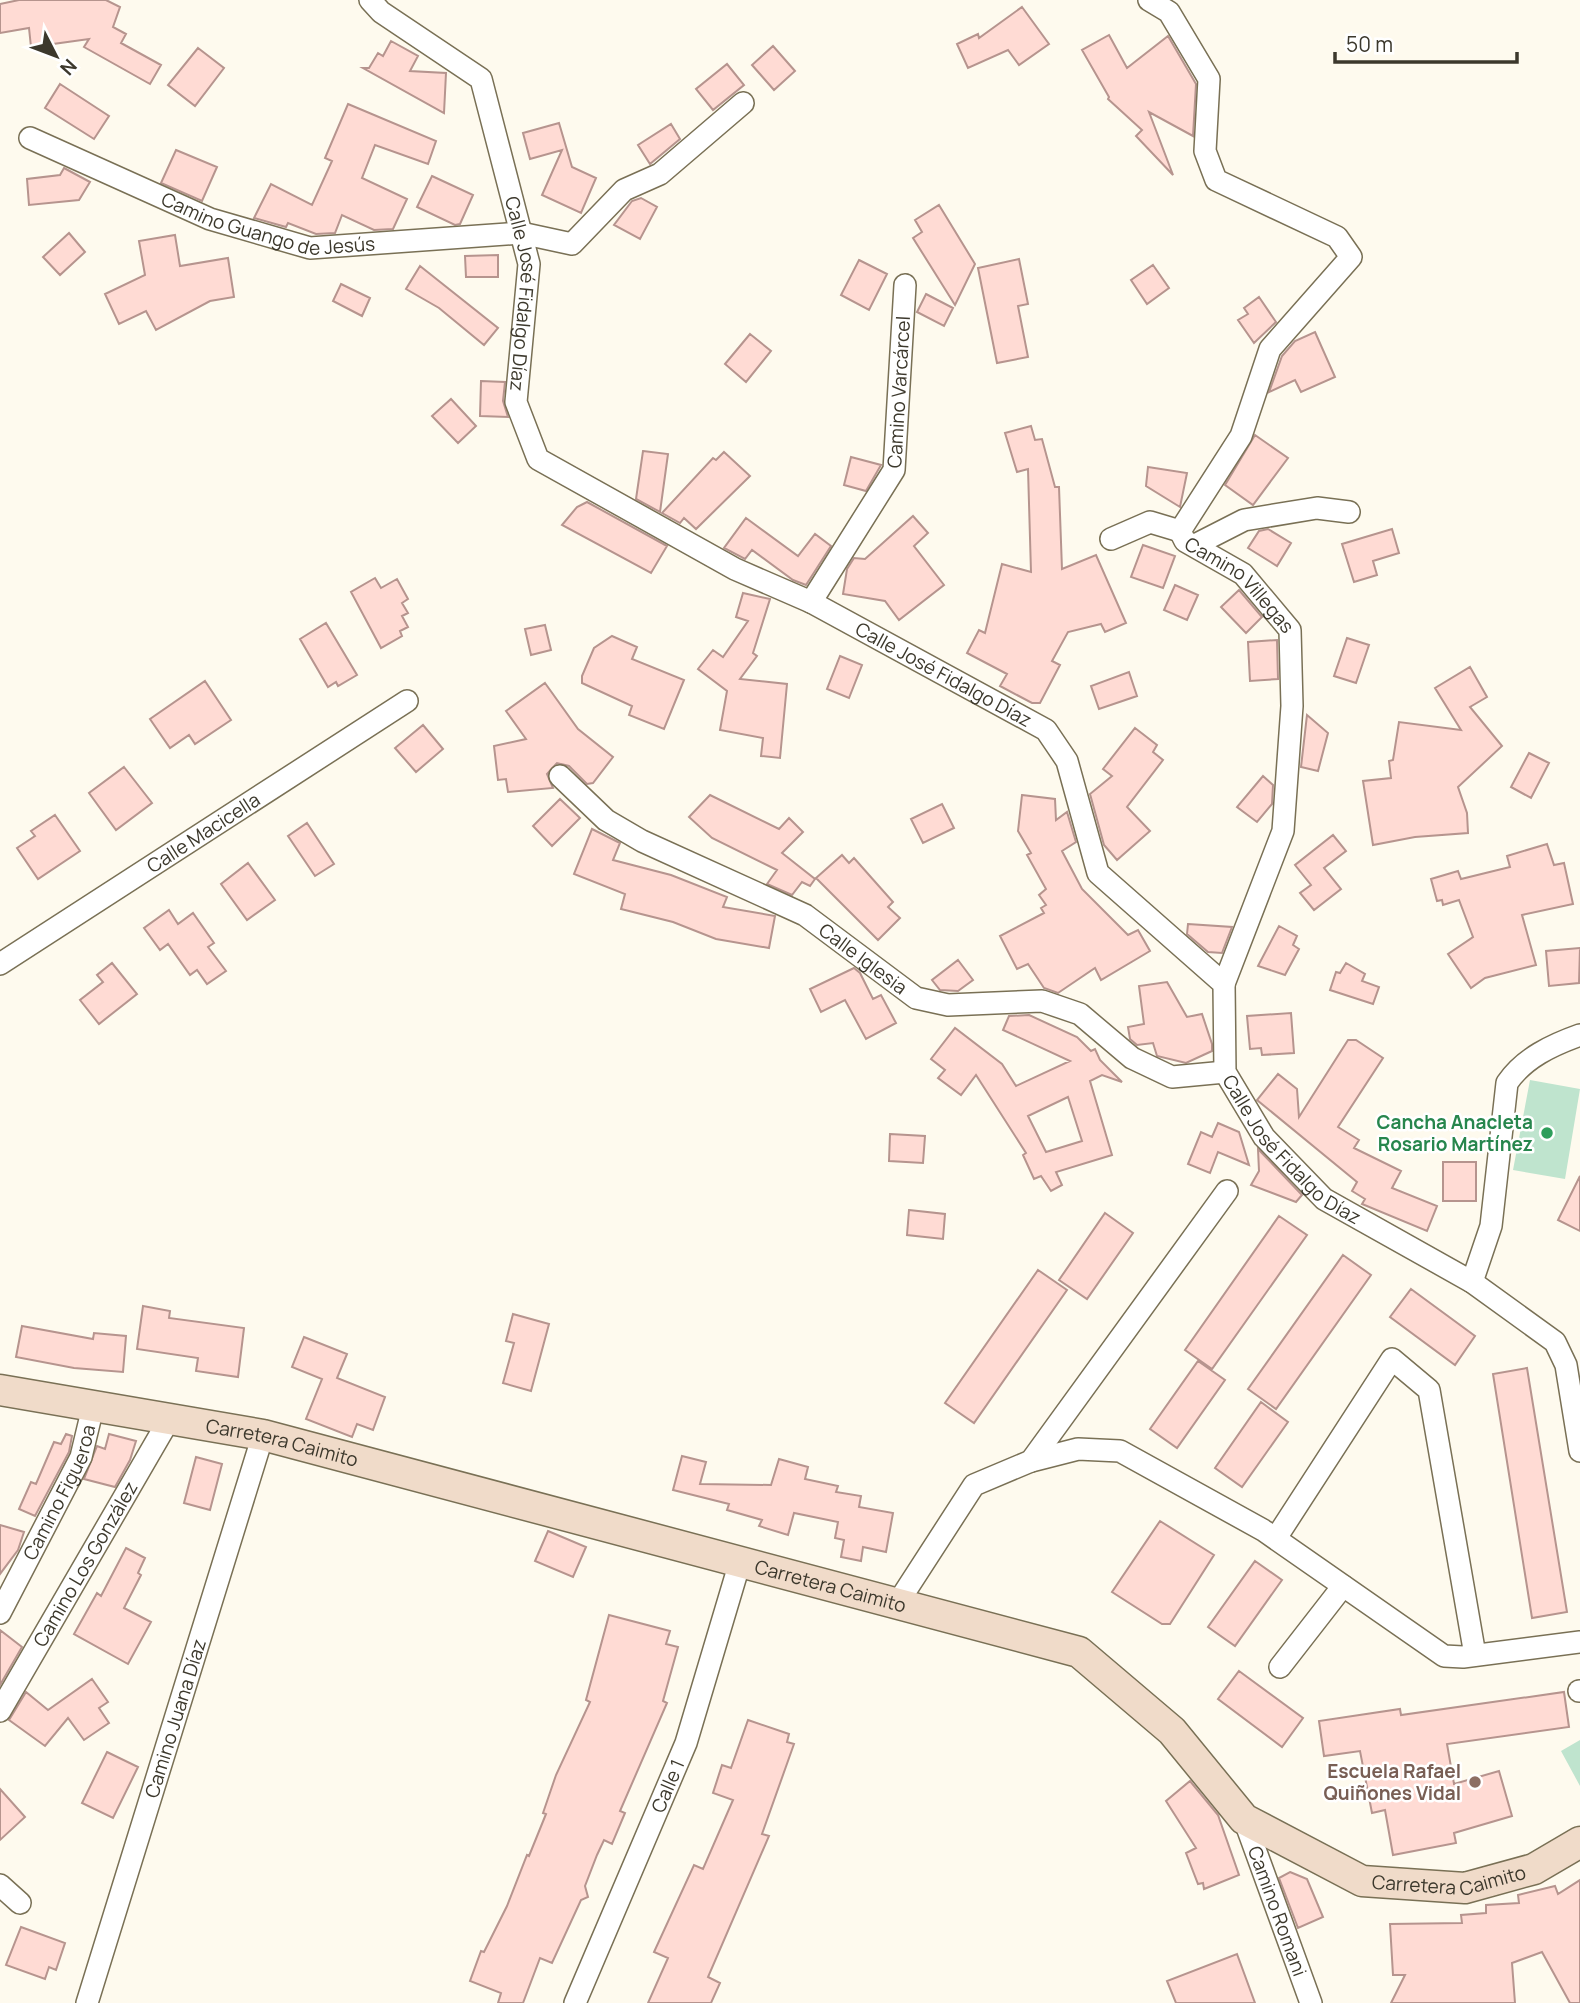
<svg xmlns="http://www.w3.org/2000/svg" width="1580" height="2003" viewBox="0 0 1580 2003" font-family="Manrope,sans-serif">
<style>
.grass{fill:#bfe4ce}
.building{fill:#ffdbd4;stroke:#b6948e;stroke-width:2;fill-rule:evenodd}
.lines{fill:none;stroke-linecap:round;stroke-linejoin:round}
.street-casing{stroke:#797055;stroke-width:24}
.secondary-casing{stroke:#797055;stroke-width:33}
.street{stroke:#fff;stroke-width:21}
.secondary{stroke:#f0dbc9;stroke-width:30}
.leisure-dot{fill:#2e9e5b;stroke:#fff;stroke-width:2.5}
.education-dot{fill:#8d6e63;stroke:#fff;stroke-width:2.5}
.labels{text-anchor:middle;stroke-width:5;stroke-linejoin:round;paint-order:stroke}
.street-label{font-size:19px;fill:#3c382c;stroke:#fff}
.leisure-label{font-size:19px;font-weight:bold;fill:#27864d;stroke:#fff;text-anchor:end}
.education-label{font-size:19px;font-weight:bold;fill:#785e54;stroke:#fff;text-anchor:end}
</style>
<rect width="100%" height="100%" fill="#fefaee"/>
<!-- grass -->
<path class="grass" d="M1530,1080L1580,1089L1565,1179L1513,1170Z
M1580,1740V1786L1561,1751Z"/>
<!-- building -->
<path class="building" d="M19,0H106L120,7L113,27L126,34L121,43L161,65L150,84L84,47L89,39L31,47L29,28L0,33V4Z
M1022,7L1049,44L1019,65L1008,50L968,68L957,44L978,34L979,38Z
M1109,35L1127,68L1168,36L1196,84L1193,136L1149,112L1173,175L1136,136L1142,130L1108,99L1109,97L1082,50Z
M391,41L418,56L410,71L446,73L444,113L363,68H369L378,53L383,56Z
M773,46L795,71L774,90L752,65Z
M198,48L224,68L195,106L168,85Z
M727,64L744,85L713,110L696,89Z
M60,84L109,116L94,139L45,108Z
M348,104L436,141L428,164L375,145L362,178L407,199L393,229L374,230L342,215L335,233L316,234L288,223L286,227L254,218L271,184L312,205L332,161L325,158Z
M559,123L572,167L596,178L581,213L542,195L562,150L530,159L523,133Z
M671,124L680,139L650,164L638,145Z
M176,150L217,167L202,201L161,183Z
M64,168L90,182L79,200L29,205L27,179L60,175Z
M432,176L473,195L460,224L455,225L417,207Z
M641,198L657,207L640,239L614,225L632,201Z
M939,205L975,264L955,305L913,238L922,232L915,220Z
M69,233L85,252L60,275L43,257Z
M175,235L180,266L228,258L234,297L210,301L156,330L146,311L119,324L105,294L145,275L139,241Z
M498,255V277H466L465,256Z
M1019,259L1028,304L1018,306L1028,357L997,363L978,268Z
M859,260L887,274L869,310L841,295Z
M1153,265L1169,288L1147,304L1131,280Z
M420,266L498,328L484,345L439,308L406,289Z
M341,284L370,298L362,316L333,301Z
M926,294L953,308L944,326L917,312Z
M1259,297L1276,322L1254,343L1238,320L1248,314L1244,308Z
M1315,332L1335,377L1301,392L1295,380L1269,392L1282,356L1295,341Z
M750,334L771,351L746,382L725,364Z
M481,381L505,382L503,401L508,417L480,416Z
M451,399L476,426L458,443L432,416Z
M1031,426L1035,440L1042,439L1055,487H1059L1062,569L1096,555L1126,623L1105,632L1101,624L1068,632L1052,661L1060,665L1040,703H1032L1000,686L1007,674L967,653L979,630L985,633L1002,564L1031,572L1028,469L1017,472L1005,433Z
M1255,435L1288,458L1253,505L1225,485Z
M643,451L668,454L660,512L636,499Z
M724,452L750,476L696,529L684,518L680,523L662,513L713,458L716,460Z
M851,457L881,465L866,491L844,485Z
M1148,467L1187,473L1180,507L1146,486Z
M587,502L667,546L651,573L562,525L577,507Z
M913,516L928,533L914,546L944,585L899,620L885,601L843,594L847,569L854,558L865,559Z
M746,518L798,556L815,534L831,546L806,585L793,580L752,550L745,559L724,548Z
M1268,529L1291,543L1277,566L1248,548L1259,531Z
M1392,529L1399,553L1373,561L1377,575L1354,582L1342,544Z
M1143,545L1175,556L1163,588L1131,577Z
M375,578L381,588L397,579L408,599L402,603L408,613L402,616L408,627L400,631L402,636L381,648L351,592Z
M1175,585L1198,595L1187,620L1164,610Z
M1239,590L1262,617L1246,633L1221,607Z
M743,593L770,599L753,653L757,656L740,679L787,684L780,758L761,756L763,738L720,730L727,691L698,669L713,650L723,657L748,621L736,617Z
M326,623L357,675L338,686L336,682L328,687L300,639Z
M545,625L551,650L531,655L525,629Z
M612,636L637,647L632,659L684,680L664,729L629,715L632,706L582,683V676L594,648Z
M1347,638L1369,645L1356,683L1334,676Z
M1277,640L1278,679L1250,681L1248,642Z
M840,656L862,665L849,698L827,689Z
M1470,667L1487,697L1470,707L1502,746L1458,787L1467,813L1468,833L1415,837L1373,845L1363,781L1391,778L1389,761L1393,760L1399,722L1461,730L1435,688Z
M1129,672L1137,696L1099,709L1091,686Z
M205,681L231,720L195,744L189,735L170,748L150,719Z
M545,683L578,729L613,757L593,783L587,784L569,766L557,763L547,774L553,788L508,792L506,779L498,780L494,746L526,739L506,711Z
M1307,715L1328,733L1318,771L1301,767Z
M423,725L443,749L416,772L395,748Z
M1135,728L1157,745L1153,752L1163,760L1127,807L1150,831L1117,860L1104,845L1090,794L1112,776L1103,769Z
M1529,753L1549,763L1531,798L1511,787Z
M124,767L152,803L116,830L89,793Z
M1263,776L1273,785L1272,804L1257,822L1237,807Z
M710,795L779,829L789,818L803,832L782,853L815,879L810,886L802,882L792,895L767,884L777,870L712,838L689,817Z
M1022,795L1055,799L1056,820L1067,812L1076,842L1062,851L1082,889L1128,935L1138,930L1150,951L1101,980L1095,968L1058,993L1044,988L1028,964L1017,969L1000,936L1044,913L1041,908L1046,905L1039,895L1046,889L1027,855L1031,853L1018,831Z
M560,799L580,818L552,846L533,826Z
M942,804L954,828L923,843L911,819Z
M55,815L80,851L38,879L17,848L35,836L31,831Z
M307,823L334,864L315,876L288,836Z
M592,829L620,843L613,860L671,875L727,897L723,907L775,916L769,948L716,939L673,922L621,909L625,894L574,874Z
M1333,835L1346,851L1324,868L1341,889L1314,910L1300,893L1311,885L1295,865Z
M1547,844L1554,865L1564,863L1573,904L1522,915L1536,965L1485,978L1471,988L1448,954L1473,937L1459,900L1443,905L1442,900L1437,901L1431,879L1458,871L1461,879L1510,867L1507,856Z
M842,855L849,863L854,858L893,902L888,907L900,918L878,940L816,878Z
M248,863L275,900L247,920L221,884Z
M169,910L178,924L193,913L214,943L208,947L226,971L207,984L197,970L190,975L168,944L160,950L144,928Z
M1188,924L1232,927L1222,953L1208,952L1187,934Z
M1279,926L1297,936L1293,945L1299,949L1285,975L1258,966Z
M1580,948L1579,983L1549,986L1546,951Z
M958,960L973,980L958,991L940,990L932,980Z
M112,963L137,994L99,1024L80,1000L103,982L97,975Z
M1346,963L1365,974L1362,981L1379,987L1373,1004L1330,990L1336,972L1340,973Z
M854,968L860,973L873,999L881,995L896,1023L866,1039L845,1000L821,1012L810,989Z
M1167,982L1187,1017L1202,1014L1212,1044V1051L1186,1063L1157,1056L1153,1043L1137,1045L1130,1039L1128,1027L1144,1024L1139,986Z
M1291,1013L1294,1053L1262,1055L1261,1048L1250,1049L1247,1016Z
M1029,1015L1077,1037L1091,1051L1095,1049L1100,1060L1122,1082L1102,1075L1090,1081L1112,1155L1056,1172L1062,1185L1051,1191L1041,1176L1034,1179L1023,1155L1026,1153L976,1075L961,1095L938,1078L945,1070L931,1059L955,1028L1002,1064L1016,1086L1070,1061L1003,1030L1009,1016ZM1068,1097L1082,1141L1046,1152L1028,1116Z
M1348,1040H1356L1383,1058L1338,1127L1359,1140L1354,1148L1401,1171L1392,1188L1437,1206L1427,1231L1362,1204L1365,1199L1352,1191L1357,1182L1257,1100L1278,1074L1297,1089L1299,1117Z
M1218,1123L1239,1132L1249,1165L1218,1152L1210,1173L1188,1164L1201,1132L1212,1137Z
M890,1134L925,1136L923,1163L889,1161Z
M1258,1149L1302,1195L1296,1202L1251,1185L1259,1171Z
M1443,1162H1476V1201H1443Z
M1580,1176V1231L1558,1220Z
M909,1210L945,1214L943,1239L907,1235Z
M1105,1213L1133,1233L1087,1299L1059,1280Z
M1279,1216L1307,1235L1212,1369L1185,1350Z
M1343,1255L1371,1275L1276,1409L1248,1389Z
M1038,1270L1067,1290L974,1423L945,1403Z
M1411,1289L1475,1336L1455,1365L1390,1317Z
M143,1306L170,1311L169,1318L244,1328L238,1377L196,1371L198,1358L137,1349Z
M513,1314L549,1324L531,1391L503,1383L514,1343L506,1341Z
M22,1326L93,1339L94,1333L126,1336L123,1372L74,1368L16,1357Z
M304,1337L347,1354L337,1378L385,1397L373,1430L357,1424L352,1437L306,1419L322,1379L292,1367Z
M1198,1361L1225,1380L1177,1448L1150,1429Z
M1527,1368L1567,1612L1532,1618L1493,1374Z
M1261,1402L1288,1422L1242,1487L1215,1468Z
M66,1434L72,1436L69,1452L35,1516L19,1509L31,1482L36,1484L54,1442L61,1444Z
M109,1434L136,1441L130,1460L115,1487L84,1479L97,1446L105,1449Z
M682,1456L706,1462L700,1484L771,1485L779,1459L808,1467L805,1479L838,1486L836,1492L861,1496L859,1507L893,1513L886,1552L863,1547L861,1561L841,1557L844,1540L835,1538L838,1522L794,1513L788,1535L759,1526L762,1520L727,1510L729,1504L673,1490Z
M196,1457L222,1464L210,1510L184,1503Z
M1160,1521L1214,1555L1170,1624H1162L1112,1592Z
M0,1525L24,1532L18,1550L0,1574Z
M548,1531L586,1547L573,1577L535,1561Z
M126,1548L145,1558L138,1573L141,1575L124,1608L151,1622L128,1664L74,1634L97,1593L101,1596Z
M1255,1561L1282,1580L1235,1646L1208,1627Z
M609,1615L670,1631L666,1644L678,1647L663,1701L667,1703L620,1811L625,1813L612,1844L604,1840L597,1855L585,1886L588,1897L581,1900L552,1963L540,1958L523,2003H498L501,1993L470,1981L481,1951L484,1952L507,1906L527,1855L529,1856L546,1814L543,1813L556,1775L590,1702L586,1700Z
M0,1630L22,1647L0,1685Z
M1239,1671L1303,1718L1282,1747L1218,1699Z
M92,1679L108,1702L99,1708L109,1723L84,1740L68,1718L45,1746L9,1720L26,1692L48,1710Z
M1564,1692L1569,1727L1447,1744L1454,1784L1499,1771L1512,1816L1454,1833L1456,1843L1393,1855L1385,1810L1372,1813L1360,1751L1324,1756L1319,1721L1400,1709L1401,1715Z
M748,1720L789,1734L787,1742L794,1744L762,1834L769,1836L708,1977L720,1983L711,2003H648L668,1958L654,1952L694,1865L703,1869L733,1800L713,1793L722,1765L731,1768Z
M107,1752L138,1767L113,1818L82,1803Z
M1190,1781L1218,1815L1239,1875L1204,1889L1203,1883L1198,1884L1186,1853L1196,1848L1166,1801Z
M0,1789L25,1817L0,1840Z
M1290,1872L1307,1879L1323,1917L1298,1928L1279,1878Z
M1580,1880V2003H1570L1542,1952L1512,1963L1515,2003H1391L1405,1975H1393L1390,1924L1462,1923L1461,1915L1486,1913V1905L1519,1903L1518,1895L1555,1886L1558,1894Z
M21,1927L65,1943L56,1970L49,1967L45,1979L6,1965Z
M1237,1954L1255,2003H1176L1167,1981Z"/>
<g class="lines">
<defs>
<g id="street">
<path id="s1" d="M370,0L381,12L481,79L529,264L516,402L538,459L735,569L811,602L1046,730L1067,761L1098,873L1224,984L1225,1072L1264,1137L1324,1199L1472,1282L1555,1342L1566,1365L1580,1451"/>
<path id="s2" d="M1149,0L1169,12L1209,79L1205,151L1216,180L1337,237L1351,257L1270,349L1241,436L1180,531L1185,541L1243,574L1290,630L1292,706L1283,831L1224,984"/>
<path id="s3" d="M30,138L210,219L310,248L521,233L572,244L624,190L660,174L743,103"/>
<path d="M1111,539L1150,522L1180,531"/>
<path d="M1195,545L1244,520L1317,508L1349,512"/>
<path id="s4" d="M811,602L894,470L905,285"/>
<path id="s5" d="M560,776L606,820L642,841L805,915L916,998L948,1005L1042,1001L1080,1014L1132,1058L1172,1077L1225,1072"/>
<path id="s6" d="M0,964L407,701"/>
<path d="M1472,1282L1491,1226L1507,1083C1524,1058 1552,1045 1580,1035"/>
<path d="M1031,1461L1078,1449L1120,1451L1263,1530L1444,1656L1463,1657L1580,1642"/>
<path d="M1276,1538L1392,1359L1429,1390L1475,1655"/>
<path d="M897,1604L974,1485L1031,1461L1227,1191"/>
<path id="s7" d="M0,1613L81,1457L93,1407"/>
<path d="M1280,1667L1343,1586"/>
<path d="M1579,1691H1580"/>
<path id="s8" d="M0,1711L170,1418"/>
<path id="s9" d="M1244,1819L1311,2003"/>
<path d="M0,1885L20,1903"/>
<path id="s10" d="M87,2003L263,1435"/>
<path id="s11" d="M575,2003L686,1743L740,1562"/>
</g>
<g id="secondary">
<path id="s12" d="M0,1390L263,1435L1079,1652L1172,1731L1244,1819L1362,1881L1465,1888L1534,1869L1580,1842"/>
</g>
</defs>
<!-- street casing -->
<use href="#street" class="street-casing"/>
<!-- secondary casing -->
<use href="#secondary" class="secondary-casing"/>
<!-- street -->
<use href="#street" class="street"/>
<!-- secondary -->
<use href="#secondary" class="secondary"/>
</g>
<!-- markers -->
<circle class="leisure-dot" cx="1547" cy="1133" r="7"/>
<circle class="education-dot" cx="1475" cy="1782" r="7"/>
<g class="labels">
<!-- street labels -->
<g class="street-label">
<text dy="7" stroke="none"><textPath href="#s3" startOffset="256">Camino Guango de Jesús</textPath></text>
<text dy="7" stroke="none"><textPath href="#s1" startOffset="357">Calle José Fidalgo Díaz</textPath></text>
<text dy="7" stroke="none"><textPath href="#s4" startOffset="234">Camino Varcárcel</textPath></text>
<text dy="7" stroke="none"><textPath href="#s2" startOffset="772">Camino Villegas</textPath></text>
<text dy="7" stroke="none"><textPath href="#s1" startOffset="987">Calle José Fidalgo Díaz</textPath></text>
<text dy="7" stroke="none"><textPath href="#s6" startOffset="242">Calle Macicella</textPath></text>
<text dy="7" stroke="none"><textPath href="#s5" startOffset="357">Calle Iglesia</textPath></text>
<text dy="7" stroke="none"><textPath href="#s1" startOffset="1617">Calle José Fidalgo Díaz</textPath></text>
<text dy="7" stroke="none"><textPath href="#s12" startOffset="287">Carretera Caimito</textPath></text>
<text dy="7" stroke="none"><textPath href="#s7" startOffset="135">Camino Figueroa</textPath></text>
<text dy="7" stroke="none"><textPath href="#s8" startOffset="170">Camino Los González</textPath></text>
<text dy="7" stroke="none"><textPath href="#s12" startOffset="854">Carretera Caimito</textPath></text>
<text dy="7" stroke="none"><textPath href="#s10" startOffset="298">Camino Juana Díaz</textPath></text>
<text dy="7" stroke="none"><textPath href="#s11" startOffset="236">Calle 1</textPath></text>
<text dy="7" stroke="none"><textPath href="#s12" startOffset="1568">Carretera Caimito</textPath></text>
<text dy="7" stroke="none"><textPath href="#s9" startOffset="98">Camino Romani</textPath></text>
</g>
<!-- leisure labels -->
<g class="leisure-label">
<text x="1533" y="1129">Cancha Anacleta<tspan x="1533" dy="22">Rosario Martínez</tspan></text>
</g>
<!-- education labels -->
<g class="education-label">
<text x="1461" y="1778">Escuela Rafael<tspan x="1461" dy="22">Quiñones Vidal</tspan></text>
</g>
</g>
<!-- north arrow -->
<g transform="translate(56 56) rotate(132)" stroke="#ffffff" stroke-width="5" paint-order="stroke">
<path d="M0-5L12 26L0 18L-12 26Z" fill="#3c382c"/>
<text y="-10" font-size="19" font-weight="bold" text-anchor="middle" fill="#3c382c">N</text>
</g>
<!-- scale -->
<path d="M1335 52v10h182v-10" fill="none" stroke="#3c382c" stroke-width="3.5"/>
<text x="1346" y="52" font-size="21" fill="#3c382c" stroke="#ffffff" stroke-width="5" paint-order="stroke">50 m</text>
</svg>
